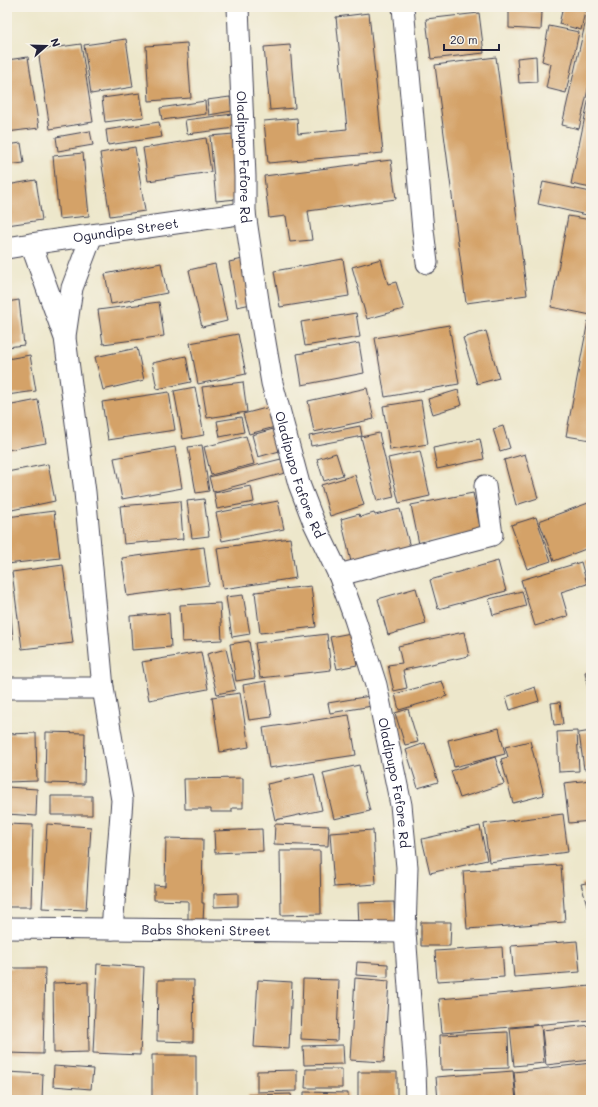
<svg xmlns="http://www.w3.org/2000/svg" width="598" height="1107" viewBox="0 0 598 1107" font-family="Mali,sans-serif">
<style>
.building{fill:#d4a268}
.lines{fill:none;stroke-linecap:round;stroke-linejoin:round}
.minor-casing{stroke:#404051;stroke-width:23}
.minor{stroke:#fff;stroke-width:21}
.labels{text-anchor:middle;stroke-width:4;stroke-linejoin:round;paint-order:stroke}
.street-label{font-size:13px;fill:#22223b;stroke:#f7f3e8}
</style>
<rect width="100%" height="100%" fill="#f7f3e8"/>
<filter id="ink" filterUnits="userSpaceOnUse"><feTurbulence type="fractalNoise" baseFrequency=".025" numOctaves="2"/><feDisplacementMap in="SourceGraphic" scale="8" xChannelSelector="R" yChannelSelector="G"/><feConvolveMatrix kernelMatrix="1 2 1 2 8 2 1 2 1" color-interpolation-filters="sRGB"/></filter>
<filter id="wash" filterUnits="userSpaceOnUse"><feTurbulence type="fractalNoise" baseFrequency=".012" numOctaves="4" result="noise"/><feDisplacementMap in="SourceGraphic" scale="16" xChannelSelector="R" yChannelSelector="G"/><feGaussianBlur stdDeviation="0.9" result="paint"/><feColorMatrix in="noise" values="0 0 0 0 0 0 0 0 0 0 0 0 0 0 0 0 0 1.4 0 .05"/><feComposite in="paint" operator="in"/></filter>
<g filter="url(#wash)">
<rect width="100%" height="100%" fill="#ede7cb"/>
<g id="blocks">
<!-- building -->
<path class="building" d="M563,7H586L581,30L559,24Z
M589,7H591V76L579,129L562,125Z
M509,10L542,12L541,30L509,28Z
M369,13L383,153L268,163L264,121L297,118L298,134L347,129L336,17Z
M479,13L484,53L431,59L426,19Z
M549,26L579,32L566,93L546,88L551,64L542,61Z
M126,39L133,87L91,94L84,45Z
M187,43L191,98L149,101L146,46Z
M81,44L93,122L50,129L38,50Z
M290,45L295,108L270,110L264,47Z
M536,56L537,82L519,83L517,58Z
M28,57L39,128L7,132V60Z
M496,57L527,295L466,303L435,65Z
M590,92H591V188L571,184Z
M140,93L144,117L105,122L102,98Z
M230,97L232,111L209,115L207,100Z
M205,101L206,114L162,120L160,108Z
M233,114L235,128L187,134L185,120Z
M159,122L162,137L108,145L106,130Z
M90,131L93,145L58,151L56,137Z
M234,134L237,163L234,164L237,199L216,201L210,136Z
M206,138L211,172L148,181L143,148Z
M21,143L24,163L7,165V145Z
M135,147L145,211L110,216L100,153Z
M83,153L89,216L59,219L53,156Z
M391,160L396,199L308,211L312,240L290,242L286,216L269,218L264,176Z
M36,180L42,220L7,225V185Z
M543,182L591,192V216L538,204Z
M568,216L591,220V315L551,307Z
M243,259L251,304L237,307L229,262Z
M343,259L349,296L280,307L274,271Z
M381,259L388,284L396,282L404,309L367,319L352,267Z
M161,263L167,293L111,304L105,274Z
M215,264L227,321L202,327L189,270Z
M19,300L24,345L7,347V302Z
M159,302L164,336L103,344L98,310Z
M356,313L360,337L305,346L301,322Z
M588,321L591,322V440L566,436Z
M449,325L459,384L385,397L375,338Z
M486,331L499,378L477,384L463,338Z
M238,334L246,374L198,384L190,343Z
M359,343L364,373L302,385L297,354Z
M137,348L144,380L103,390L95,357Z
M30,355L36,391L7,395V359Z
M186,356L191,382L157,389L152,363Z
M243,382L247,412L207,418L202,387Z
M195,387L204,435L183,439L174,391Z
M367,388L374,419L314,432L308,401Z
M458,390L462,405L433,414L428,399Z
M169,392L175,430L108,440L102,402Z
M38,400L46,443L7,450V406Z
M421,400L428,444L390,450L383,406Z
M270,407L275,427L249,434L243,414Z
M241,417L244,432L220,437L217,421Z
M360,426L362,436L311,446L309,436Z
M503,426L510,448L500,451L493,429Z
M277,428L283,450L258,457L252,435Z
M379,433L394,497L377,501L361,437Z
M246,436L254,464L211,475L204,447Z
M480,439L484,459L437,469L433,448Z
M202,445L209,491L196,493L188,447Z
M175,447L182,488L122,499L114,458Z
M420,451L430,496L399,503L388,458Z
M336,453L343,475L324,481L317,459Z
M525,454L538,498L516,505L504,460Z
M281,459L285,473L213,492L209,477Z
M48,464L55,501L7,511V472Z
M355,475L364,505L330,516L321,485Z
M251,486L254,502L217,509L214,493Z
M473,493L481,532L419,544L411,505Z
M204,499L209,536L192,538L187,501Z
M180,501L183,539L124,544L120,506Z
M278,501L284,529L222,541L216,513Z
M591,502V547L554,561L539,521Z
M400,509L411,551L352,566L341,519L359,514L360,517L374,513L375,515Z
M54,511L60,558L7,564V517Z
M536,517L551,561L527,569L511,525Z
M290,538L296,578L223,589L217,548Z
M204,547L209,585L127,596L122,558Z
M591,559V578L585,561Z
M498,561L506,591L438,609L430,580Z
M581,562L587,584L561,592L568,616L535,626L521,580Z
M63,565L73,643L22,649L12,572Z
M7,580H8L13,639L7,640Z
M311,586L316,627L260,633L255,592Z
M416,588L426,624L388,635L378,599Z
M522,591L526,606L493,615L489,599Z
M243,595L250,634L232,637L226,597Z
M220,603L222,640L182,642L180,605Z
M169,613L171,647L132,650L130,616Z
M464,632L469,656L403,670L407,688L394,691L388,665L402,663L398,646Z
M351,633L357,665L337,669L330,637Z
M327,634L331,670L260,678L255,643Z
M249,641L255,678L236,681L230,644Z
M226,649L236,690L217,694L207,654Z
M201,652L208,689L149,700L142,662Z
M591,671V701H590L585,672Z
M266,681L272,717L249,720L243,685Z
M442,681L447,696L399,710L395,694Z
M535,687L539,701L510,710L506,697Z
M240,693L249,747L220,752L212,697Z
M370,696L372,706L330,713L328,703Z
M560,702L563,724L554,725L551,703Z
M408,709L418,742L405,745L395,713Z
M349,715L356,755L269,768L263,728Z
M499,728L505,754L454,767L448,740Z
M577,731L579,771L559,772L557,732Z
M591,731V768L584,769L579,733Z
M46,732L85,733L84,784L45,783Z
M36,733L37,781L7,782V734Z
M530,741L544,795L513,803L501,759L508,757L505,747Z
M425,743L438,782L418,788L406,750Z
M495,757L504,784L460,798L451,771Z
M359,765L370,811L334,819L323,773Z
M314,774L322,810L275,820L267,784Z
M243,778V808H232V812H211V809H185L184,779Z
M591,780V821L569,823L564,783Z
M7,787L37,789L36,816L7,814Z
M51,796H92V815H51Z
M563,814L568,852L489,862L484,824Z
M7,824L33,825L31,907H7Z
M47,824L91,827L86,910L42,908Z
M275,824L329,826L328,846L274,844Z
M480,826L487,860L430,873L422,839Z
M262,829L263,851L215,853L214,831Z
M373,830L376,884L334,887L330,833Z
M166,838L203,839L202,903H204L203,921H188V901L154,900V885L165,886Z
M280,851H320L321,914L281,915Z
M561,865L565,922L467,929L463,871Z
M591,882V919L581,884Z
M238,893V906L214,907V894Z
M394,902L395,925L359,926L358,903Z
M421,922H451L450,946H421Z
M577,941L580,972L514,977L511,946Z
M502,947L504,977L437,981L435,951Z
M357,962L388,964V977L356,975Z
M97,964L144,967L140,1055L93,1053Z
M7,968H45L43,1054L7,1053Z
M355,978L389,981L384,1062L350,1060Z
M303,979L339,980L337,1041L301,1039Z
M158,980H194L193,1042L157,1041Z
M258,980L292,982L289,1049L254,1047Z
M88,982L89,1052L54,1053L53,983Z
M591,986V1020L442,1033L439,999Z
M541,1025L544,1063L514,1066L510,1028Z
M591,1025V1060L546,1065L542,1030Z
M508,1032L509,1068L441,1070L440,1035Z
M343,1045L344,1064L304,1065L303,1046Z
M152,1055H196V1100H152Z
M591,1063V1100H517L514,1072Z
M54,1066L93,1069L91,1089L53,1086Z
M306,1069H342V1088H305Z
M297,1070V1091L257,1092V1071Z
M513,1071L516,1100H438L436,1077Z
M7,1072L43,1074L42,1100H7Z
M358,1072H397V1100H358Z
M304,1092L348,1093V1100H304Z
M291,1094L292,1100H248V1095Z"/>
</g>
</g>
<g filter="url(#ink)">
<use href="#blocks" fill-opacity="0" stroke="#404051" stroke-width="1"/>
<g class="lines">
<defs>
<g id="minor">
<path id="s1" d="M238,7L245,177V213L259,307L272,383L299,484L314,523L339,575L355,619L376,685L401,805L407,867L405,932L415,1070L416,1100"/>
<path d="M403,7L423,230L427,263"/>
<path d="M31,244L65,338L85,492L103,688L122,800L112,929"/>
<path id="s2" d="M7,248L43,242L245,213"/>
<path d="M65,336L72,288L92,235"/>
<path d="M339,575L492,535L485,486"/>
<path d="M7,688H103"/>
<path id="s3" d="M7,928L112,929L405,932"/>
</g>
</defs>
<!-- minor casing -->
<use href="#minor" class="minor-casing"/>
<!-- minor -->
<use href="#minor" class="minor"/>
</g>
</g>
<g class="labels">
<!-- street labels -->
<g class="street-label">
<text dy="5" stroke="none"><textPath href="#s1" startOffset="150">Oladipupo Fafore Rd</textPath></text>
<text dy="5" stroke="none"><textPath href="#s2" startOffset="120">Ogundipe Street</textPath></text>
<text dy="5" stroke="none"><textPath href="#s1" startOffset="474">Oladipupo Fafore Rd</textPath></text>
<text dy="5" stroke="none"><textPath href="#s1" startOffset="798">Oladipupo Fafore Rd</textPath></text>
<text dy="5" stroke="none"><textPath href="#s3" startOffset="199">Babs Shokeni Street</textPath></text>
</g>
</g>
<!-- margin -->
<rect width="598" height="1107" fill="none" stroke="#f7f3e8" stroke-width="24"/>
<!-- north arrow -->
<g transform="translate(46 46) rotate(70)" stroke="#f7f3e8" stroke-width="3" paint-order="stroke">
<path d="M0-3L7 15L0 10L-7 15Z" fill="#22223b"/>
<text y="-6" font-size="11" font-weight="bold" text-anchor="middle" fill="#22223b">N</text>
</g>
<!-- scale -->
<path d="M444 44v6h55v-6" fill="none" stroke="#22223b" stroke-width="2"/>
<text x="450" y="44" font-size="12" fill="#22223b" stroke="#f7f3e8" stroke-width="3" paint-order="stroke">20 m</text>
</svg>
